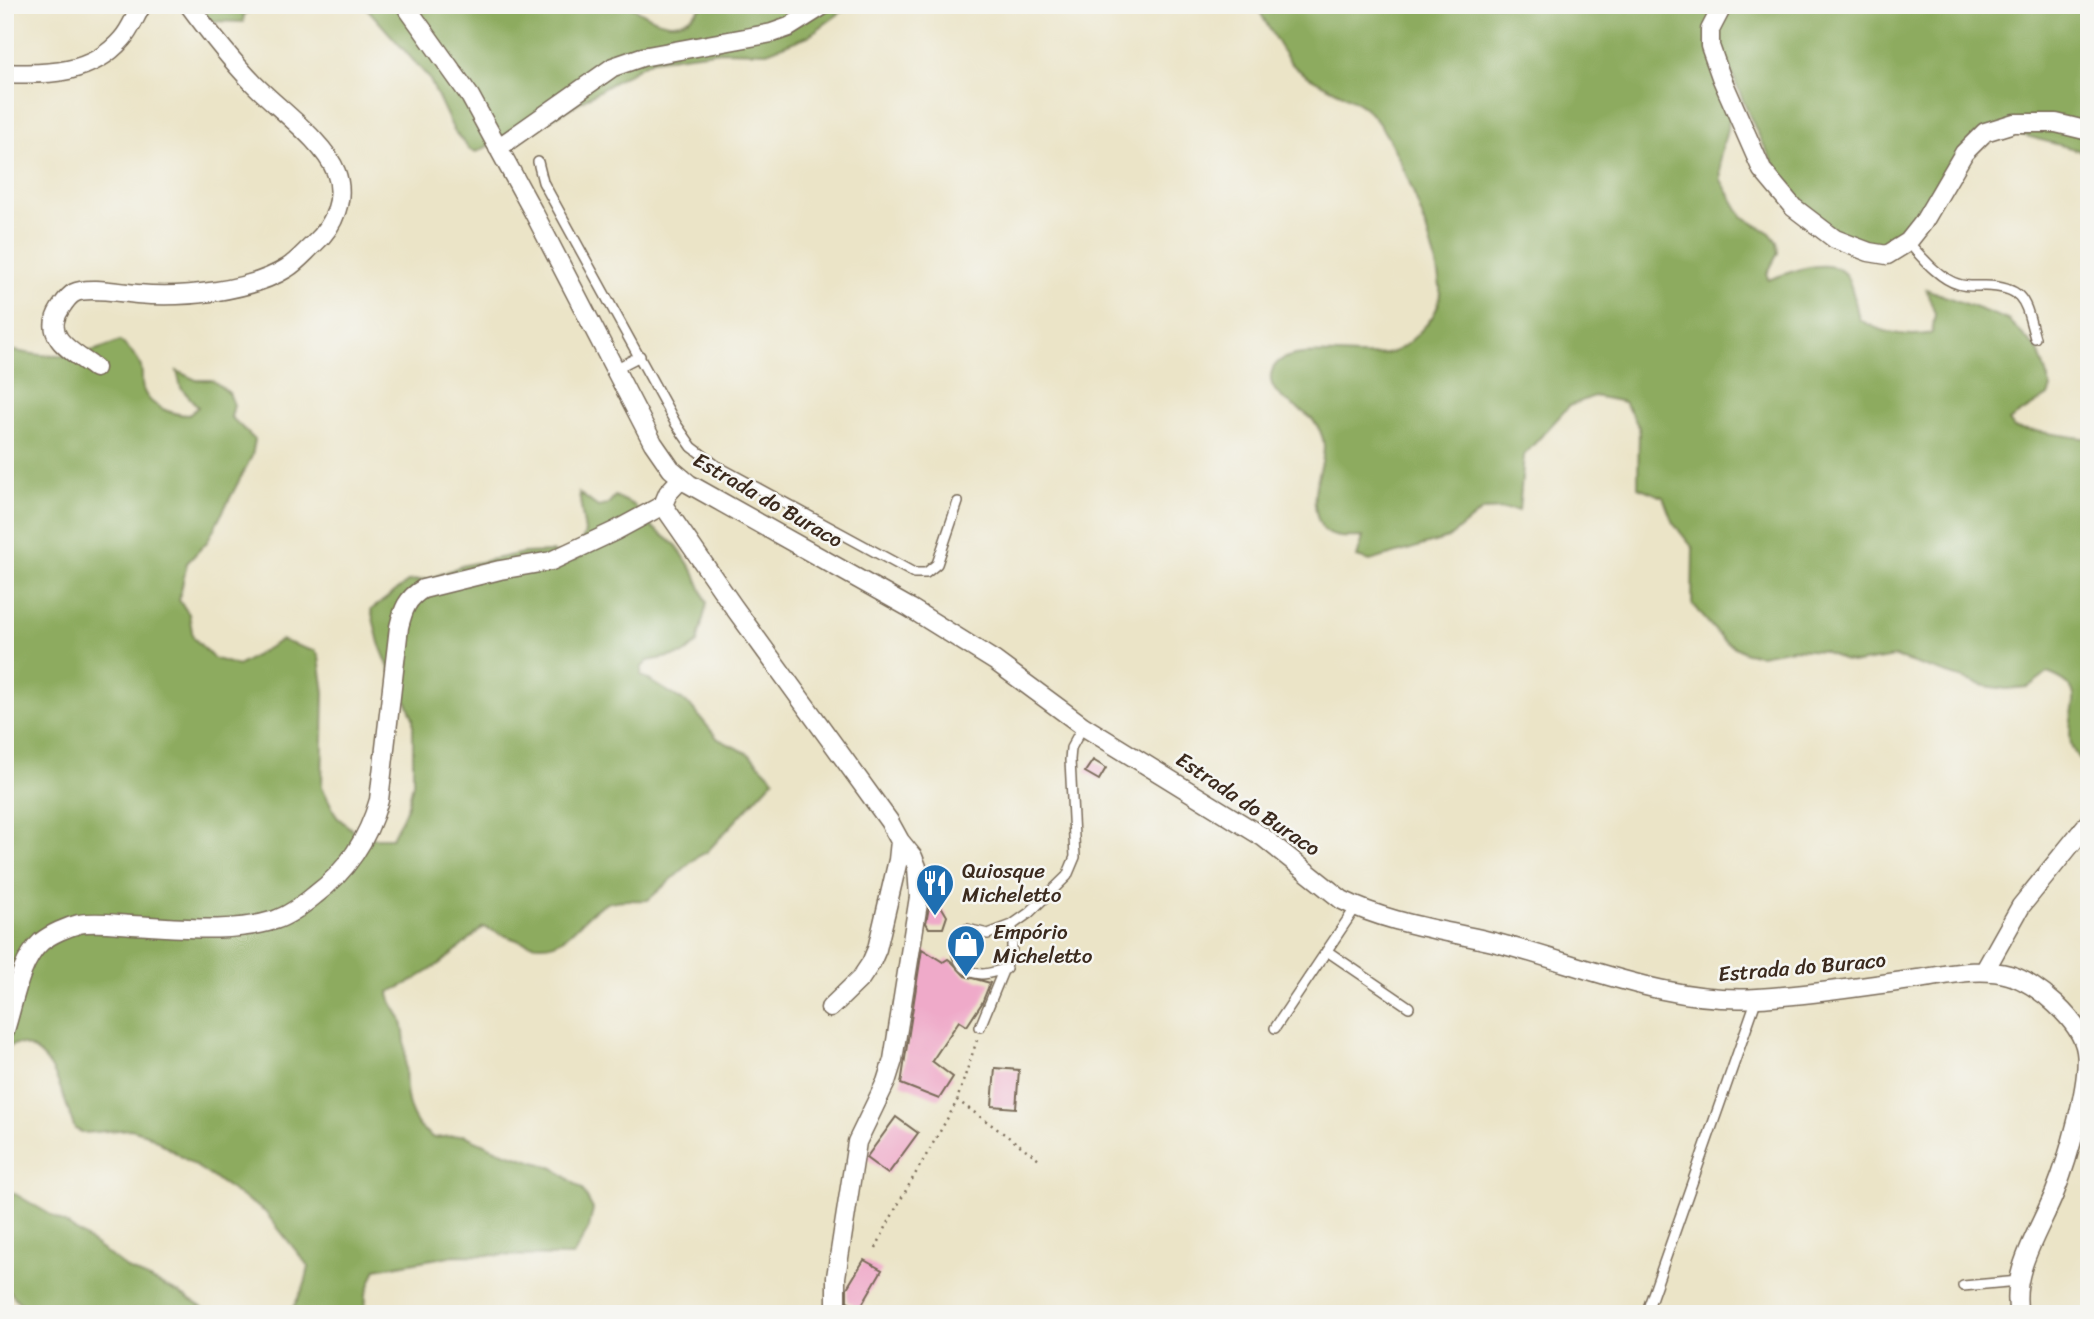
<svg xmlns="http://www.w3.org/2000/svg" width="2094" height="1319" viewBox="0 0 2094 1319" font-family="Sriracha,sans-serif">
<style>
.forest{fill:#8dab5e;stroke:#646a3e;stroke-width:2}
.building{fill:#efaac9}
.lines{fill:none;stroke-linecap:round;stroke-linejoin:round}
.service-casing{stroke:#796b59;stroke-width:12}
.minor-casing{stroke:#796b59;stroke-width:21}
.path{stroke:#796b59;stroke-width:2.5;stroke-dasharray:2 5;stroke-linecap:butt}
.service{stroke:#fff;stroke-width:9}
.minor{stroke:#fff;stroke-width:18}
.labels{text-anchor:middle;stroke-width:5;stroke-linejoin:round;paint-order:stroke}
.street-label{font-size:21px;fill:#3b2a1e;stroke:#f6f6f2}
.poi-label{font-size:21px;fill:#3b2a1e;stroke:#f6f6f2;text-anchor:start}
</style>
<rect width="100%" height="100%" fill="#f6f6f2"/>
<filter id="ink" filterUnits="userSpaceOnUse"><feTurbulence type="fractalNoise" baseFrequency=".0143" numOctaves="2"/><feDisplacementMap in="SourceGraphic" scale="14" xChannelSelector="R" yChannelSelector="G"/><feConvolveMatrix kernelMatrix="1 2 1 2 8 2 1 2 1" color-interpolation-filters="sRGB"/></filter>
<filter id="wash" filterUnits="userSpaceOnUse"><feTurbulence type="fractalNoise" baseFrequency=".00686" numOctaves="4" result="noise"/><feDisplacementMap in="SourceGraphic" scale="28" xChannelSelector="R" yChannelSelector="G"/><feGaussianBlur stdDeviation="1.57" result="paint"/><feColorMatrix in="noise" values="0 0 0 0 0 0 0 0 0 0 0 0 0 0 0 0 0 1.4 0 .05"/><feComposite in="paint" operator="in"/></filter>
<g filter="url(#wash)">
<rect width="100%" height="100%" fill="#ebe4c7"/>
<!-- forest -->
<path class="forest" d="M188,5H255L244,15L243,22L210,21Z
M364,5H629C656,21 678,36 703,5H851L808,36L767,52L721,51L652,60L554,117L510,134L477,152L470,150L454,131L429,78Z
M1256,5H2089V153L2019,134L1986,137C1967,161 1917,236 1893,245C1877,251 1866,245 1852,239C1783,209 1751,121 1725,56H1721L1731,114L1720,157L1721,180L1742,216L1770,233L1777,242L1778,253L1767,274L1768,280C1788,273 1837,251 1849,281C1854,293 1856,307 1859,319C1881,333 1907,338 1932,333L1935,314L1926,289L2008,320L2038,350L2051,388L2048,396L2009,421L2014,428L2089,439V772C2083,764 2073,754 2071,744C2064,709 2094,689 2047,673L2028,687L2006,689L1985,686L1895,657L1857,663L1842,660L1824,651L1792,649L1760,655L1746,653L1724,641L1692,604L1693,548L1673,523L1663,497L1638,487L1639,427L1624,402L1594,396L1569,406L1524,455L1519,511L1511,509L1483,510L1448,538L1370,561L1357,557L1363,537C1334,538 1319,539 1315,505C1311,474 1339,449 1312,419C1299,406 1268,397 1271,375C1277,336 1365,364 1393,352C1406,347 1417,335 1426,325C1436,314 1441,302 1440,287C1435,243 1398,136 1365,108C1347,93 1306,80 1292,64C1278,47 1267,24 1256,5Z
M120,341C128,348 137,356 141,367C143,374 141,382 143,389C149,407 173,415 189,415L198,407L181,388L177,371L196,380H212L229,393L234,405L231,417L255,440L252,456L207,542L187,563L179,600L189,614L193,637L213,658L238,666L281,640L310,650H315L319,657L324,692L322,787L337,817L362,838H392L407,808L413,783V718L403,693L389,668L379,643L371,610L409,581L430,579L461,566L523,553L552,552L576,560L585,532L579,493L598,507L607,505L615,496L634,505L648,524L677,546L695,574L707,603L697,643L684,654L648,661L642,667L641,675L690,705L718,739L749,754L774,779L707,852L697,857L648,900C634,901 617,898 604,904C581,915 570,946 541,945C523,945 501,933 483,927C455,953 425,978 389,992C389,1004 399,1011 402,1022C411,1054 397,1094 417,1123C420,1129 428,1133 433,1138L464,1135L500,1151L554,1168L582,1189L593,1209L589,1228L573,1256L456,1255L376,1269L366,1294L365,1314H290L305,1284L309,1267L265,1212L147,1134L131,1129L84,1133L75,1129C68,1112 60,1080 50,1066C41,1052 18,1034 5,1051V349C52,359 75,360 120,341Z
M5,1188L68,1225L128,1269L177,1292L213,1314H36L18,1301L5,1286Z"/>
<g id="blocks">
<!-- building -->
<path class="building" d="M1093,760L1106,768L1099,780L1085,772Z
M941,906L947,916L943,928H929L926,923L929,907Z
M922,949L943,962L948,959L952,962L965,976L990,983L982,1003L967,1026L959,1021L932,1061L953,1077L939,1099L901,1084Z
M995,1068L1019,1070L1016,1108L992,1106Z
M896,1117L918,1133L888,1174L866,1158Z
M864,1260L882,1270L860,1308L847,1301V1288Z"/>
</g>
</g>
<g filter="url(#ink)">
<use href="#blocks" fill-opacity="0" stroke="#796b59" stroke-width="2"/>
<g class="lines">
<defs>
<path id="service" d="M538,162L543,182L676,424L692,447L717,466L914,573H926L937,564L958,502
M1908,242C1921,256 1939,279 1958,284C1966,287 1977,286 1985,286C2027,287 2025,304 2035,338
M615,369L640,356
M1327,951L1409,1007
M1006,969C999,970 990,974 982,974C960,973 953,954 957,936L967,929L988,934L1012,925
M980,1027L1012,949V925L1029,913L1067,876L1075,857L1070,760L1071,748L1083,726
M1275,1028L1356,907
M1963,1286L2019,1281
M1646,1314L1757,998"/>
<path id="minor" d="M405,5L470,96L534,213L653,443L671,469L689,484L910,608L995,661L1083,726L1263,837L1342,900C1390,924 1445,930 1497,943C1583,965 1668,1004 1758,998C1812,995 1865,986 1918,979C1948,975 1979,967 2009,975C2036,982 2082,1022 2086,1051C2091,1082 2067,1162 2055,1192C2040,1230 2010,1272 2019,1314
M1723,5L1710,30V46L1721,77L1762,170L1793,207L1835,239L1869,252L1887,255L1908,242L1923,223L1964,153L1985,132L2014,123H2056L2089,131
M5,73C48,75 92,74 122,39C131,29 135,16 142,5
M498,148L613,67L642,57L772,33L789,27L824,5
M95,368C75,353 41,338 60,309C64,303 68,296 74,293C88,286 121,293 137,294C181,298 249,292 287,268C297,262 306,251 315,243C334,226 346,198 336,172C324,141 277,108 253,83C230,59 209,32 189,5
M682,478L668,493L663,505L733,606L889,821L900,841L898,860L877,949L871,963L861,978L830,1008
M1985,970L2021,906L2089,822
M5,1030C14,1003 19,962 41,942C51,934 67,927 79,924C96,921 116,924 132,925C178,927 230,934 275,920C290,915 303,905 315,895C347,871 368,839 379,800L399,627C403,610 407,598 423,589L500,570L551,561L615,531L663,505
M836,1314V1277L857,1142L886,1082L893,1060L919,897L917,867L913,857L900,841"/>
</defs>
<!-- service casing -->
<use href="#service" class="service-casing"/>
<!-- minor casing -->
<use href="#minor" class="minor-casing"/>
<!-- path -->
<path class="path" d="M977,1040L957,1100L1039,1159
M876,1248C899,1198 930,1151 957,1101"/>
<!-- service -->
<use href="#service" class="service"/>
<!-- minor -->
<use href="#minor" class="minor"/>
</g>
</g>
<!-- icons -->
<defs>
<symbol id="restaurant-pin" viewBox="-11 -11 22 30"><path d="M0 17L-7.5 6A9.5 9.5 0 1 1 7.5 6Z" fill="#1f6fb2" stroke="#f6f6f2"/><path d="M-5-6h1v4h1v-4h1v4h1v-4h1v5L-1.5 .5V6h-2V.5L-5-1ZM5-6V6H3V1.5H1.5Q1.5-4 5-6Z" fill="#fff"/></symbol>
<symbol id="shop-pin" viewBox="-11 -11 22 30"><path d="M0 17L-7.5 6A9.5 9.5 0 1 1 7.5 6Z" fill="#1f6fb2" stroke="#f6f6f2"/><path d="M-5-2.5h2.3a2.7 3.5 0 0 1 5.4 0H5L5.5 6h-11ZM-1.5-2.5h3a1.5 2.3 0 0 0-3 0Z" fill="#fff"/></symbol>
</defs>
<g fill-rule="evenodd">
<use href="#restaurant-pin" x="913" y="861" width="44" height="60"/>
<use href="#shop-pin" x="944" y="922" width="44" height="60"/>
</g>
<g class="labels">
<!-- street labels -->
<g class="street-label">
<text transform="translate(768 500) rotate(30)" y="7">Estrada do Buraco</text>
<text transform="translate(1248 804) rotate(34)" y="7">Estrada do Buraco</text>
<text transform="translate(1802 967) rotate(-5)" y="7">Estrada do Buraco</text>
</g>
<!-- poi labels -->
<g class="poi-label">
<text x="962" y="878">Quiosque<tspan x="962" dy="24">Micheletto</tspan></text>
<text x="993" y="939">Empório<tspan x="993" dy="24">Micheletto</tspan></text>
</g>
</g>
<!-- margin -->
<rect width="2094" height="1319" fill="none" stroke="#f6f6f2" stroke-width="28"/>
</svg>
